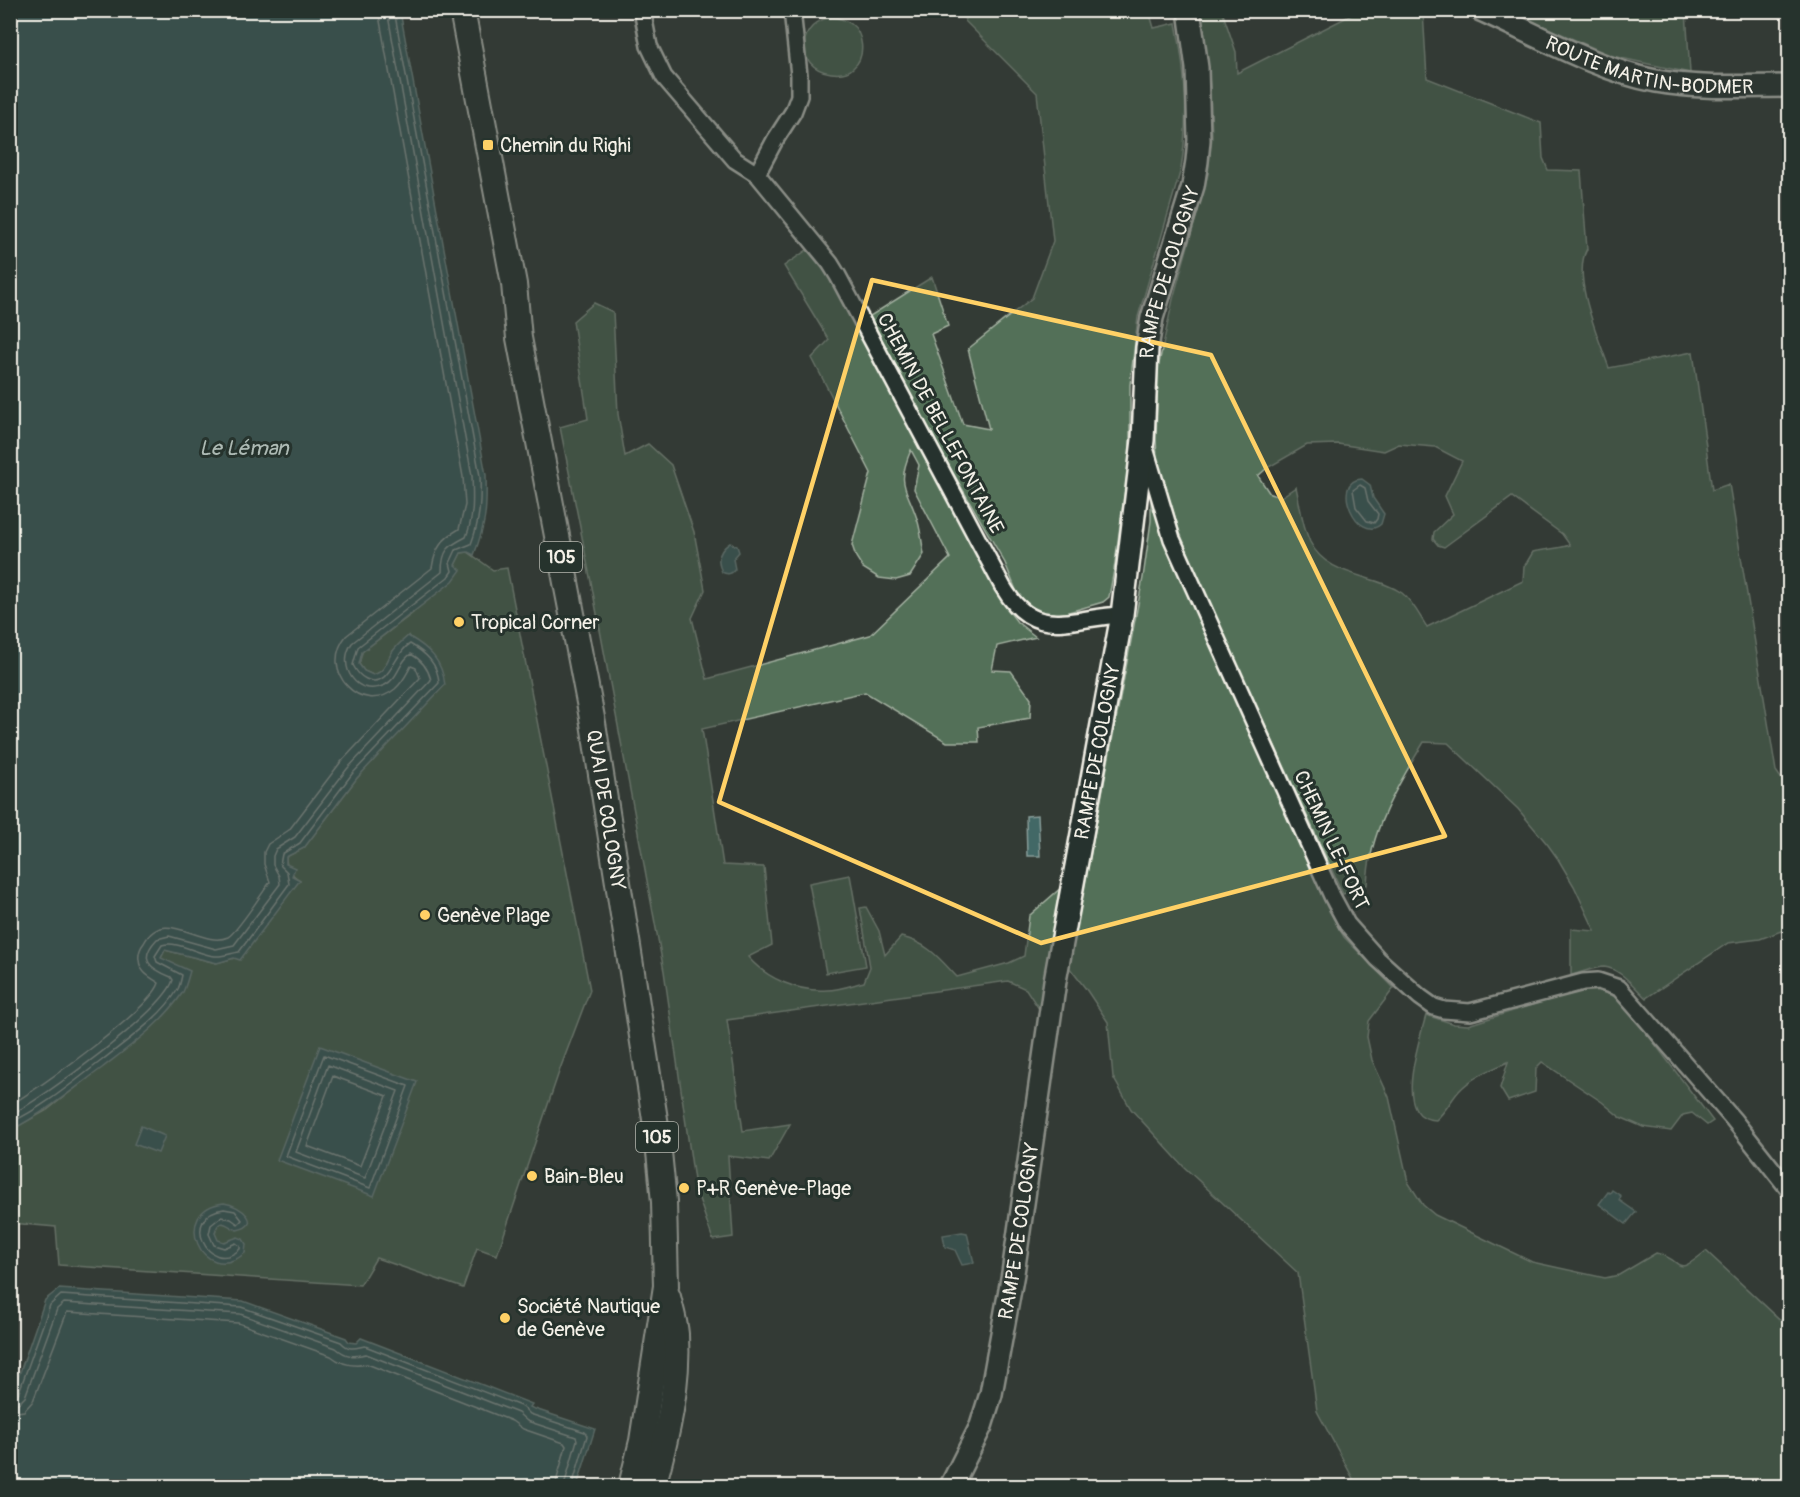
<svg xmlns="http://www.w3.org/2000/svg" width="1800" height="1497" viewBox="0 0 1800 1497" font-family="Pangolin,sans-serif">
<style>
.green{fill:#527058;stroke:#a3b0a0;stroke-width:1.5;fill-rule:evenodd}
.water{fill:#426766;stroke:#899e9a;stroke-width:1.5}
.lines{fill:none;stroke-linecap:round;stroke-linejoin:round}
.shore{stroke:#adbab4;stroke-width:1.5}
.street-casing{stroke:#f4f1e8;stroke-width:20}
.secondary-casing{stroke:#f4f1e8;stroke-width:26}
.primary-casing{stroke:#f4f1e8;stroke-width:28}
.street{stroke:#26332d;stroke-width:15}
.secondary{stroke:#26332d;stroke-width:21}
.primary{stroke:#26332d;stroke-width:24}
.marked{fill:none;stroke:#ffd166;stroke-width:4.5;stroke-linejoin:round}
.poi-dot{fill:#ffd166;stroke:#26332d;stroke-width:2}
.labels{text-anchor:middle;stroke-width:6;stroke-linejoin:round;paint-order:stroke}
.shield{fill:#26332d;stroke:#b6b8b0;stroke-width:1.5}
.shield-label{font-size:18px;font-weight:bold;fill:#f4f1e8}
.street-label{font-size:20px;fill:#f4f1e8;stroke:#26332d}
.poi-label{font-size:20px;fill:#f4f1e8;stroke:#26332d;text-anchor:start}
.water-label{font-size:21px;font-style:italic;fill:#adbab4;stroke:#26332d}
</style>
<rect width="100%" height="100%" fill="#333b35"/>
<filter id="ink" filterUnits="userSpaceOnUse"><feTurbulence type="fractalNoise" baseFrequency=".0167" numOctaves="2"/><feDisplacementMap in="SourceGraphic" scale="12" xChannelSelector="R" yChannelSelector="G"/><feConvolveMatrix kernelMatrix="1 2 1 2 8 2 1 2 1" color-interpolation-filters="sRGB"/></filter>
<g filter="url(#ink)">
<!-- green -->
<path class="green" d="M964,11H1149L1154,28L1176,23C1186,75 1189,117 1181,169L1138,317L1130,385V453L1114,570L1109,597L1103,602L1062,614L1046,613L1034,609L1018,595L1005,563L932,436L870,316L932,277L948,326L931,334L963,424L989,429L968,349L1032,298L1053,241L1037,93L965,21Z
M1202,11H1222L1236,52L1237,73L1359,11H1423L1427,78L1541,123L1543,158L1548,170L1581,171L1587,249C1571,276 1599,339 1609,368L1693,352L1712,490L1729,484L1776,771L1783,781L1789,787V928L1760,939L1728,943L1646,998C1635,988 1620,968 1604,967C1594,967 1581,973 1571,975V929L1595,931L1574,886L1558,859L1548,845L1518,809L1448,743L1424,742C1397,786 1369,832 1367,885L1343,894L1206,596L1180,533L1157,460L1156,438L1158,368L1173,299L1208,174L1212,137L1210,86ZM1338,444L1384,451L1399,444L1435,447L1462,461L1445,496L1453,514L1434,532L1433,539L1438,545L1444,547L1512,497L1562,534L1570,545C1558,549 1545,549 1533,552L1524,567L1523,581L1427,627C1419,615 1413,602 1402,593C1373,573 1328,578 1310,542C1302,525 1300,505 1296,487L1281,497L1270,494L1258,476L1267,468L1307,445Z
M1509,11H1686L1690,73L1612,56Z
M833,17C838,18 845,20 850,23C864,33 866,57 853,68C847,74 839,74 831,73C793,68 797,21 833,17Z
M807,250L832,280L1005,606L1017,622L1036,637L997,646L992,670L1011,671L1031,699L1030,718L978,727L979,742H947L865,692L702,729L723,865L764,867L772,945L748,957C767,979 798,992 827,990C839,990 852,985 864,982L870,967L860,908L866,907L879,931L885,955L901,937C927,942 940,959 957,977L1009,963L1024,956L1029,916L1062,887L1041,1012L1026,989L1008,981L727,1020L743,1131L790,1124L769,1161L728,1156L733,1237L713,1240L695,1187L664,971L591,582L560,427L588,419L573,321L594,303L613,312L618,414L625,456L648,444L671,465L694,532L705,590L692,618L707,679L870,635L950,558L914,489L919,465L911,450C895,487 908,488 918,522C921,532 922,544 924,554L910,576L896,580L879,578L863,568L856,557L852,545L871,473L812,358L829,340L784,266Z
M1151,492L1192,603L1327,907L1344,937L1394,988L1369,1021L1367,1037L1372,1060L1389,1097L1408,1182L1423,1205L1435,1215L1532,1262L1605,1278L1619,1275L1656,1253C1686,1260 1672,1279 1706,1251L1789,1328V1486H1357L1317,1411L1298,1273L1184,1167L1131,1109L1113,1077L1108,1022L1086,989L1069,967L1143,578L1151,521Z
M468,552L493,570L507,568L590,990L560,1069L497,1255L477,1248L463,1288L376,1258L360,1285L59,1265L56,1227L11,1223V1130L47,1110L152,1027L161,958L165,950L216,963L234,958L300,880C291,875 286,868 286,857L304,848L357,778L399,732L408,636C402,641 395,647 391,654C385,665 385,671 373,675L364,671L359,664L362,652L413,613L455,565L461,553Z
M850,875L866,966L826,973L809,883Z
M1601,990L1613,994L1624,1003L1713,1121L1707,1125L1692,1113L1683,1115L1671,1131L1643,1127L1620,1117L1602,1102L1542,1062L1536,1068L1535,1092L1508,1101L1500,1088L1508,1062C1491,1070 1473,1076 1459,1091C1451,1100 1446,1111 1436,1120C1391,1119 1420,1040 1426,1015L1454,1024L1468,1025L1574,992Z"/>
<!-- water -->
<path class="water" d="M11,10L400,11L486,475C487,510 486,523 474,555L468,552L461,553L455,565L461,570L453,581L362,652L359,664L364,671L373,675C385,671 385,665 391,654C395,647 402,641 408,636C429,648 442,660 445,685L357,778L304,848L286,857V864L295,868L292,876L300,880L240,960L234,958L217,963L165,950L161,958L190,971C188,978 186,986 183,992C163,1023 130,1046 102,1068C72,1090 44,1113 11,1130Z
M1362,479L1370,485L1373,498L1384,514L1381,524C1358,545 1329,480 1362,479Z
M730,543L737,546L739,552L733,559L735,569C732,574 727,575 722,572C716,560 719,550 730,543Z
M1038,815L1040,856H1027L1026,816Z
M320,1046L417,1082L374,1196L277,1160Z
M141,1126L165,1136L158,1153L134,1144Z
M1612,1190L1621,1196L1619,1200L1636,1212L1626,1224L1599,1204L1608,1192L1610,1193Z
M224,1203C241,1205 264,1225 237,1230C228,1227 219,1215 215,1233L218,1240L224,1242L238,1237L243,1239L246,1244L245,1253C202,1289 169,1209 224,1203Z
M962,1232L967,1233L974,1263L962,1265L955,1250L945,1247L943,1235Z
M59,1289L243,1301L346,1338L349,1342L356,1343L361,1338L532,1404L530,1407L532,1408L595,1429L577,1486H11V1398L45,1300Z"/>
<g class="lines">
<!-- shore -->
<path class="shore" d="M1360,485L1365,488L1368,501L1378,514L1377,519L1374,523L1367,521L1356,507L1353,490Z
M324,1055L408,1086L370,1188L286,1156Z
M328,1065L398,1091L365,1178L296,1152Z
M333,1076L387,1096L360,1166L307,1146Z
M10,1105C38,1089 151,1009 159,983C150,977 140,973 139,960C138,954 140,948 144,943C164,905 201,949 228,937C236,933 263,892 270,882L264,864V852L268,844L289,830L340,763L420,678L416,668L411,666C406,675 403,682 395,689C361,717 318,671 346,636L432,568C435,548 442,539 459,529L465,505L463,477L378,10
M10,1115C42,1099 164,1011 173,980L171,977C151,969 137,960 157,939L169,936L216,949L234,945L280,884L279,876L273,865V856L276,849L295,837L347,769L431,680C428,668 422,660 411,654C399,661 399,678 385,685C357,699 336,666 352,643L442,572C442,550 448,546 466,537C474,517 473,498 472,476L387,10
M10,1123C44,1107 72,1083 101,1061C126,1041 162,1017 178,989C180,985 181,980 182,975L157,962L155,956L162,945C178,940 198,955 215,956C222,957 232,953 239,952L289,884L287,872L280,865L282,854L300,843L352,774L439,683C438,664 426,653 410,644C394,652 390,690 366,679C359,676 356,671 353,665L358,647L448,577L452,571L450,563L456,550L471,544C480,521 481,500 480,476L394,10
M224,1209L235,1211L242,1220L238,1224L231,1219L221,1217L211,1225L209,1234L214,1245L224,1248L236,1243L240,1246V1249C208,1278 179,1214 224,1209Z
M10,1397L16,1396L19,1392L50,1305L61,1295L241,1307L341,1342C349,1351 355,1348 365,1346L523,1407L530,1414L585,1432L587,1436L572,1486
M10,1404L19,1403L25,1397L57,1309L64,1303L240,1314L336,1348C346,1357 355,1357 366,1354L518,1413L527,1421L576,1437L577,1440L564,1486
M10,1413L24,1411L33,1401L67,1312L238,1323L331,1356C342,1365 353,1367 367,1364L512,1421L523,1429L564,1443L566,1446L555,1486"/>
<defs>
<path id="street" d="M642,10L649,46L664,77L735,160L757,174L830,263L838,276L1003,587C1035,642 1070,617 1122,615
M757,174L775,140L793,112L799,96V75L792,10
M1145,448L1172,539L1332,896L1347,924L1378,959L1420,997L1434,1007L1444,1010L1470,1012L1583,982L1598,981L1619,988L1733,1119L1790,1191"/>
<g id="secondary">
<path id="s1" d="M1481,10C1535,34 1598,70 1656,81C1700,89 1745,86 1790,86"/>
<path id="s2" d="M951,1486L981,1426L991,1394L1013,1273L1055,981L1122,615L1143,440L1147,348L1152,318L1193,186L1197,161L1199,140L1197,68L1189,10"/>
</g>
<g id="primary">
<path id="s3" d="M462,10L514,284L519,338L593,723L657,1132L664,1202L666,1286L642,1441L631,1486"/>
<path d="M653,1486C667,1437 679,1385 676,1334C675,1322 671,1309 668,1297"/>
</g>
</defs>
<!-- street casing -->
<use href="#street" class="street-casing"/>
<!-- secondary casing -->
<use href="#secondary" class="secondary-casing"/>
<!-- primary casing -->
<use href="#primary" class="primary-casing"/>
<!-- street -->
<use href="#street" class="street"/>
<!-- secondary -->
<use href="#secondary" class="secondary"/>
<!-- primary -->
<use href="#primary" class="primary"/>
</g>
</g>
<!-- marked area -->
<path d="M0 0H1800V1497H0ZM872,280L1211,355L1445,836L1041,943L719,802Z" fill="#333b35" fill-opacity=".55" fill-rule="evenodd"/>
<path class="marked" d="M872,280L1211,355L1445,836L1041,943L719,802Z"/>
<!-- markers -->
<g class="poi-dot">
<rect x="482" y="139" width="12" height="12" rx="3"/>
<circle cx="459" cy="622" r="6"/>
<circle cx="425" cy="915" r="6"/>
<circle cx="532" cy="1176" r="6"/>
<circle cx="684" cy="1188" r="6"/>
<circle cx="505" cy="1318" r="6"/>
</g>
<g class="labels">
<!-- shield labels -->
<g class="shield">
<rect x="540" y="542" width="42" height="30" rx="4.5"/>
<rect x="636" y="1122" width="42" height="30" rx="4.5"/>
</g>
<g class="shield-label">
<text x="561" y="563">105</text>
<text x="657" y="1143">105</text>
</g>
<!-- street labels -->
<g class="street-label">
<text dy="7" stroke="none"><textPath href="#s1" startOffset="180">ROUTE MARTIN-BODMER</textPath></text>
<text dy="7" stroke="none"><textPath href="#s2" startOffset="1238">RAMPE DE COLOGNY</textPath></text>
<text transform="translate(941 423) rotate(62)" y="7">CHEMIN DE BELLEFONTAINE</text>
<text dy="7" stroke="none"><textPath href="#s2" startOffset="752">RAMPE DE COLOGNY</textPath></text>
<text dy="7" stroke="none"><textPath href="#s3" startOffset="813">QUAI DE COLOGNY</textPath></text>
<text transform="translate(1332 840) rotate(65)" y="7">CHEMIN LE-FORT</text>
<text dy="7" stroke="none"><textPath href="#s2" startOffset="266">RAMPE DE COLOGNY</textPath></text>
</g>
<!-- poi labels -->
<g class="poi-label">
<text x="500" y="152">Chemin du Righi</text>
<text x="471" y="629">Tropical Corner</text>
<text x="437" y="922">Genève Plage</text>
<text x="544" y="1183">Bain-Bleu</text>
<text x="696" y="1195">P+R Genève-Plage</text>
<text x="517" y="1313">Société Nautique<tspan x="517" dy="23">de Genève</tspan></text>
</g>
<!-- water labels -->
<g class="water-label">
<text x="244" y="455">Le Léman</text>
</g>
</g>
<!-- margin -->
<rect width="1800" height="1497" fill="none" stroke="#26332d" stroke-width="36"/>
<rect x="18" y="18" width="1764" height="1461" fill="none" stroke="#f4f1e8" stroke-width="2" filter="url(#ink)"/>
</svg>
